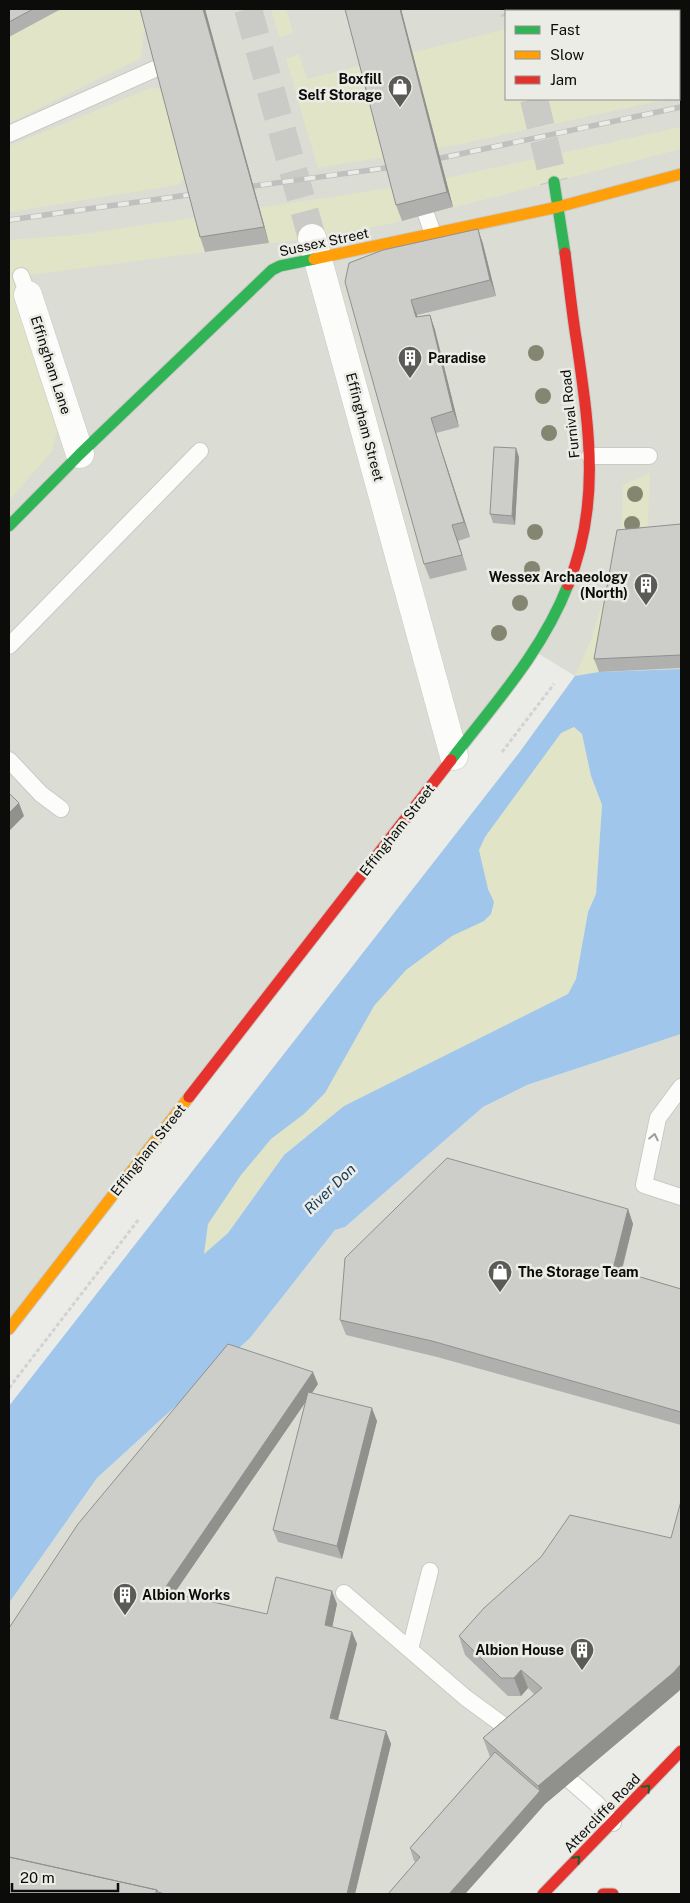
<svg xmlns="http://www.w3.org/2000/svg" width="690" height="1903" viewBox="0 0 690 1903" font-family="'Public Sans',sans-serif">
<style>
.built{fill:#dbddd4;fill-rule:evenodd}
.green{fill:#e2e4c7}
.water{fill:#a0c7eb;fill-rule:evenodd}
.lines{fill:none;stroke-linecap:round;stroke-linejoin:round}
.street-tunnel{stroke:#cacac6;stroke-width:28;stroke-dasharray:28 14;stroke-linecap:butt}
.secondary-tunnel{stroke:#cacac6;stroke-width:28;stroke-dasharray:28 14;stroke-linecap:butt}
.lane-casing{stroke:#c9c9c6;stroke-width:18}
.street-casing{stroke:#c9c9c6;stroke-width:29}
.fast-casing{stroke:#c9c9c6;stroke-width:13}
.slow-casing{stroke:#c9c9c6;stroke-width:13}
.jam-casing{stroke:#c9c9c6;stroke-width:13}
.path{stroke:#d2d2d2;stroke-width:3;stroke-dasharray:4 2.5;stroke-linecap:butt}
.lane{stroke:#fcfcfb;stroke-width:16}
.street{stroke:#fcfcfb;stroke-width:28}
.fast{stroke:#30b455;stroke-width:11}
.slow{stroke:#ff9f0a;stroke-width:11}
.jam{stroke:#e5322d;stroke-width:11}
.rail-casing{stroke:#c0c0bf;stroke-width:5.5}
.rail{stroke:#ecece6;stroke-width:4;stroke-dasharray:11;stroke-linecap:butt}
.tree{fill:#858672}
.wall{fill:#b0b0ae}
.shaded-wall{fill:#90908d}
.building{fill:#cdcdca;stroke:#90908d}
.oneway{stroke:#9c9c9b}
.oneway2{stroke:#1e6030}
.labels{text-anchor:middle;stroke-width:5;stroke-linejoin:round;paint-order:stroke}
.poi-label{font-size:14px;font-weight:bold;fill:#0c0c0a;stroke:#ecece6;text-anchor:end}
.street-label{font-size:14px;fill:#0c0c0a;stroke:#ecece6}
.water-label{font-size:15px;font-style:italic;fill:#173f62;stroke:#ecece6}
</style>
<rect width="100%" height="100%" fill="#ebebe7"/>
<!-- built -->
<path class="built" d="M9,9H681V669L599,672L575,676L536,652L9,1329ZM506,11H679V99H506Z
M681,1034V1689L545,1804L465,1894H9V1603L97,1478L250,1338L335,1230L345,1227L483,1107L527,1085Z"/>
<!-- green -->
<path class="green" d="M61,9H147L141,58L9,123V37Z
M271,9H286L293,33L279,37Z
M589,9H681V95L679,96V11H579Z
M506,29V99H668L456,145L318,168L286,59L299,54L307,79Z
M151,88L176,90L199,161L178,185L9,212V146Z
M681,127V149L389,224L312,238L21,276L54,408L57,431L52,451L9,501V240L77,235L424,183Z
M650,473L647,540L603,671L621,672L591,776L602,805L596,894L588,912L576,979L568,994L344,1106L284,1155L228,1233L204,1255L81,1314L519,753L575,676L591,640L621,543L623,485Z"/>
<!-- water -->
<path class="water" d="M681,669V1034L527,1085L483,1107L345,1227L335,1230L250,1338L97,1478L9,1603V1406L519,753L575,676L599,672ZM574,727L582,734L591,776L602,805L596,894L588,912L576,979L568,994L344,1106L284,1155L228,1233L204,1254L208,1224L241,1175L271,1139L304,1114L325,1093L374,1006L406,970L452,936L484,921L491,914L494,902L488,889L479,850L485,837L561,733Z"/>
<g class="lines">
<!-- street-tunnel -->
<path class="street-tunnel" d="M248,9L312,238"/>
<!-- secondary-tunnel -->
<path class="secondary-tunnel" d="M513,9L514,11
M534,99L554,182"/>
<defs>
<path id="lane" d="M9,134L175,60
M426,214L433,234
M21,276L28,295
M590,456H649
M9,646L200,451
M9,760L41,794L61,809
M681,1087L658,1118L644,1185L681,1197
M344,1593L466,1698L518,1736
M410,1649L430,1571
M556,1768L597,1804L613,1823"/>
<path id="street" d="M312,238L454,756
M28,295L80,454"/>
<path id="fast" d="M554,182L565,253
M9,526L80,454L272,270L280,266L314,259
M451,760C494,704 542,652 568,585"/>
<path id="slow" d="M314,259L558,207L681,174
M9,1329L189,1097"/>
<path id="jam" d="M565,253C569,283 572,314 577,344C589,428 601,504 568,585
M189,1097L451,760
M543,1894L681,1751
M603,1894H613"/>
</defs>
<!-- lane casing -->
<use href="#lane" class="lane-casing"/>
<!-- street casing -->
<use href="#street" class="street-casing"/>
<!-- fast casing -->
<use href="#fast" class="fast-casing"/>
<!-- slow casing -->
<use href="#slow" class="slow-casing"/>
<!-- jam casing -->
<use href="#jam" class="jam-casing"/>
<!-- path -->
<path class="path" d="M502,752L554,684
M9,1388L139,1219"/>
<!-- lane -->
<use href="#lane" class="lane"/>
<!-- street -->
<use href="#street" class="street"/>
<!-- fast -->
<use href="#fast" class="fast"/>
<!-- slow -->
<use href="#slow" class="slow"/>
<!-- jam -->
<use href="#jam" class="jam"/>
<defs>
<path id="rail" d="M427,161L681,107
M239,188L400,166
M9,220L202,193"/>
</defs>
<!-- rail casing -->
<use href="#rail" class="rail-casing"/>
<!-- rail -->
<use href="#rail" class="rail"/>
</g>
<!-- trees -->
<g class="tree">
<circle cx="536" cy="353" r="8"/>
<circle cx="543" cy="396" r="8"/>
<circle cx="549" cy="433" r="8"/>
<circle cx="635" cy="494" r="8"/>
<circle cx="632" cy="524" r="8"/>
<circle cx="535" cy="532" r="8"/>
<circle cx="532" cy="569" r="8"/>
<circle cx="520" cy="603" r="8"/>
<circle cx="499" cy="633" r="8"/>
</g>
<!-- wall -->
<path class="wall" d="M9,9H61L9,37Z
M140,9H205L269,243L205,252L200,237Z
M345,9H401L453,207L402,221L396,205Z
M478,229L483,244L496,296L417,315V317L430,315L435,330L459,427L436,433L470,537L458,541L467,570L430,579L424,564L383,250Z
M519,457L515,525L493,523L490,514Z
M681,524V668L599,672L594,659Z
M628,1209L633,1224L622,1271L681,1289V1425L437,1357L346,1335L340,1320Z
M318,1384L312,1393L377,1421L342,1559L278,1542L273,1530L306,1401L174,1593L267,1614L337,1604L332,1627L352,1632L357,1644L338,1720L386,1731L391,1744L355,1894H9V1628Z
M671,1538L679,1691L545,1804L465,1894H388L416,1862L414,1861L410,1848L490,1757L483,1738L534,1694L528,1688L521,1696H508L465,1655L459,1636Z"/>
<!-- shaded-wall -->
<path class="shaded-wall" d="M203,9H205L269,243L264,227Z
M400,9H401L453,207L447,192Z
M478,229L483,244L496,296L490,280Z
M411,300L417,315L421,332L416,317Z
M430,315L435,330L459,427L453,411Z
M431,418L436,433L470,537L464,522Z
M516,448L519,457L515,525L512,516Z
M452,525L458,541L467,570Z
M19,803L24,816L9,831V813Z
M628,1209L633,1224L618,1284L613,1269Z
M313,1372L318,1384L167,1604L163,1591Z
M372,1408L377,1421L342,1559L337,1546Z
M332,1591L337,1604L330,1638L325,1625Z
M352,1632L357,1644L335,1731L330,1718Z
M681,1664V1689L679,1691L545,1804L465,1894H449L540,1791L538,1786Z
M521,1670L528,1688L521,1696L514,1678Z
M386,1731L391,1744L355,1894H347Z"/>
<!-- building -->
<path class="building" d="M9,9H33L9,22Z
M140,9H203L264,227L200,237Z
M345,9H400L447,192L396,205Z
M478,229L490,280L411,300L416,317L430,315L453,411L431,418L464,522L452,525L462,555L424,564L345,282L349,263L383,250Z
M494,447L516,448L512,516L490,514Z
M681,524V655L594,659L617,530Z
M9,793L19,803L9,813Z
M447,1158L628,1209L613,1269L681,1289V1412L432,1341L340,1320L345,1258Z
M228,1344L313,1372L163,1591L267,1614L276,1577L332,1591L325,1625L352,1632L330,1718L386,1731L347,1894H165L158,1892L157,1890L9,1857V1628L78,1524Z
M308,1392L372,1408L337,1546L273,1530Z
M681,1501V1664L673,1673L538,1786L483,1738L542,1688L521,1670L514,1678H501L459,1636L484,1608L541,1557L570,1515L671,1538Z
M495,1752L540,1791L449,1894H388L420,1857L410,1848Z
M9,1857L157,1890L155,1894H9Z"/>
<!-- one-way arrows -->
<defs><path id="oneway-chevron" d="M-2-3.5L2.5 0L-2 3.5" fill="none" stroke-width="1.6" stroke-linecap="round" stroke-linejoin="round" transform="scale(1.25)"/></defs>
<use class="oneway" href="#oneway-chevron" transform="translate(654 1137) rotate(-78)"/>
<g class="oneway2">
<use href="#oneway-chevron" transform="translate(647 1788) rotate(-47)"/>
<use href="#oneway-chevron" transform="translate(577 1859) rotate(-46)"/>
</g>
<!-- icons -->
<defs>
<symbol id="shop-pin" viewBox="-11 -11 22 30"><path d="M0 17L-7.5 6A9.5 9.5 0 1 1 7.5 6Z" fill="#5a5a57" stroke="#ecece6"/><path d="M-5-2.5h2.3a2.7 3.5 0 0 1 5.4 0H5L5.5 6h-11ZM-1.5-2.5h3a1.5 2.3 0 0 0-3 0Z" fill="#fff"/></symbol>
<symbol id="building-pin" viewBox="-11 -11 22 30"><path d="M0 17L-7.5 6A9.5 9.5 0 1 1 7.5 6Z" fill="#5a5a57" stroke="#ecece6"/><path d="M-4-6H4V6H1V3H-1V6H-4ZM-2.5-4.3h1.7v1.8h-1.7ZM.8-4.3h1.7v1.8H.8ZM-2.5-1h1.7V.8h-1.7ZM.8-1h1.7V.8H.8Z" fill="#fff"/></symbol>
</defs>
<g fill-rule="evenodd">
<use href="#shop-pin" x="386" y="73" width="28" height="38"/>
<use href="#building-pin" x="396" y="344" width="28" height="38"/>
<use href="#building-pin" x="632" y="571" width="28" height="38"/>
<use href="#shop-pin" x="486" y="1258" width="28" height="38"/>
<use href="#building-pin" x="111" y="1581" width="28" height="38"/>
<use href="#building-pin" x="568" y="1636" width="28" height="38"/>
</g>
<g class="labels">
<!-- poi labels -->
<g class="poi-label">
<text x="382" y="84">Boxfill<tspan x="382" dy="16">Self Storage</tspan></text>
<text x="428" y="363" text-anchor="start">Paradise</text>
<text x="628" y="582">Wessex Archaeology<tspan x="628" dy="16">(North)</tspan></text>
<text x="518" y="1277" text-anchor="start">The Storage Team</text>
<text x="142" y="1600" text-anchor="start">Albion Works</text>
<text x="564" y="1655">Albion House</text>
</g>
<!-- street labels -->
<g class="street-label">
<text transform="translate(324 242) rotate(-12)" y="5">Sussex Street</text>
<text transform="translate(51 365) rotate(72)" y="5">Effingham Lane</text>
<text transform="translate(570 414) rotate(-96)" y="5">Furnival Road</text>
<text transform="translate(365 427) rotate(75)" y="5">Effingham Street</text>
<text transform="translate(397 830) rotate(-52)" y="5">Effingham Street</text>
<text transform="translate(148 1150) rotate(-52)" y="5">Effingham Street</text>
<text transform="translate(602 1813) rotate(-46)" y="5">Attercliffe Road</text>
</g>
<!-- water labels -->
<g class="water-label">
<text transform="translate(330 1189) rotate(-44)" y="5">River Don</text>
</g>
</g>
<!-- border -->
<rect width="690" height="1903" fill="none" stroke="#0c0c0a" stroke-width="20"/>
<!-- legend -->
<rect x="505" y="10" width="175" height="90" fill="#ecece6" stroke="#92928e"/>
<rect x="515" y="26" width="25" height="8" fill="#30b455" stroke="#92928e"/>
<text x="550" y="35" font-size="15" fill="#0c0c0a">Fast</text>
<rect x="515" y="51" width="25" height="8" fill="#ff9f0a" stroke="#92928e"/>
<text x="550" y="60" font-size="15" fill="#0c0c0a">Slow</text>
<rect x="515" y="76" width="25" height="8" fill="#e5322d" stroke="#92928e"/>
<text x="550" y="85" font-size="15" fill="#0c0c0a">Jam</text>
<!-- scale -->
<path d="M12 1883v8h106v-8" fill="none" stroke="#0c0c0a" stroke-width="2.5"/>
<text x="20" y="1883" font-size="15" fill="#0c0c0a" stroke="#ecece6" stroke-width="4" paint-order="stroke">20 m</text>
</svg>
